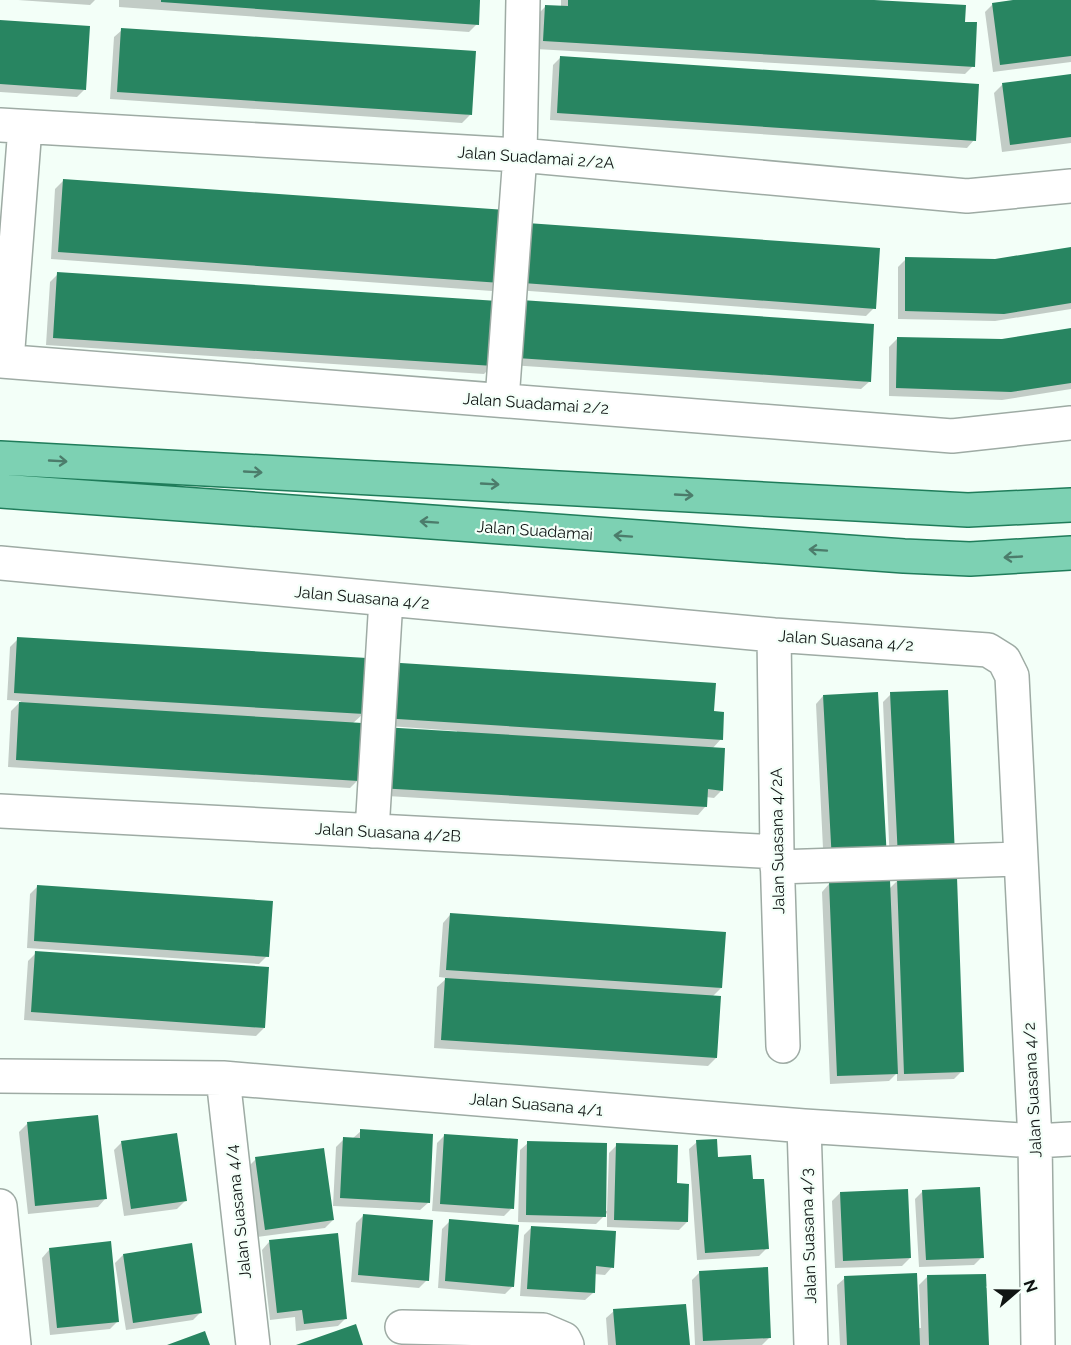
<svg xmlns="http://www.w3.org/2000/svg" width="1071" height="1345" viewBox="0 0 1071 1345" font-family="Raleway,sans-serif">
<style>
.shadow{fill:#0003}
.building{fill:#288561}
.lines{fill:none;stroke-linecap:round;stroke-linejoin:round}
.minor-casing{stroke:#9eaba4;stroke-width:36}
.major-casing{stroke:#1f7c5a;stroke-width:36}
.minor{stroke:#fff;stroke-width:33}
.major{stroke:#7dd1b3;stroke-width:33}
.oneway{stroke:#4c7c6b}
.labels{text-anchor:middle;stroke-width:4.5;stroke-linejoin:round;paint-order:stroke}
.street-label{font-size:16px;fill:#101513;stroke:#f3fff8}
</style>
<rect width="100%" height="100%" fill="#f3fff8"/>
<!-- shadow -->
<path class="shadow" d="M18,0H95L90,5Z
M119,0H479L477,24L469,32L119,7Z
M561,0H849L963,23L973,66L965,74L536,49L537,15L545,7L561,8Z
M1028,0H1071V62L993,72L985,12L993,4Z
M0,22L85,89L77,97L0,92Z
M122,30L470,115L462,123L110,99L114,37Z
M561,57L974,140L967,148L550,120L553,65Z
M1071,76V143L1002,152L994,93L1002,85Z
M63,181L500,283L492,291L51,259L55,189Z
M520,232L874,308L866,316L516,290Z
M1071,248V309L995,321L898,319V267L906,259L995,261Z
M58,274L492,366L484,374L46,345L50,282Z
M514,310L869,382L861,389L510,365Z
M1071,330V389L1002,400L889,396V347L897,339L1002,340Z
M18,639L363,714L352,724L357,781L350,788L8,767L11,711L21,701L7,700L10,647Z
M378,672L721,739L712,749L722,790L714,798L706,797L705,807L698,815L371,795L457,734V731L375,725Z
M891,694L954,855L890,865L883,702Z
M823,696L886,859L824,869L816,704Z
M898,880L962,1071L954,1079L897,1081V1073L889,1081L830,1084L822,892L829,884L889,889Z
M38,886L267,956L259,964L27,948L30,894Z
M450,915L721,988L712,997L716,1058L708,1066L434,1048L437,987L447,978L439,977L443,923Z
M36,953L264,1028L256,1036L24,1020L28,961Z
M27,1124L105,1199L98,1207L28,1214L19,1132Z
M361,1131L428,1203L420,1210L333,1206L336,1147L344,1139H352Z
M445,1135L512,1208L504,1216L432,1211L437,1143Z
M122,1142L185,1201L177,1209L124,1216L114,1150Z
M697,1142L717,1158L752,1181L767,1248L759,1256L697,1260L689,1149Z
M528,1143L604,1211H607L609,1153L617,1145L676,1185L687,1222L679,1230L607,1227V1213L596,1224L518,1222L520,1150Z
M256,1159L333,1220L325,1228L257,1237L248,1167Z
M923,1191L982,1257L974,1265L919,1267L915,1199Z
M840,1193L910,1258L902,1266L835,1268L832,1201Z
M364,1215L427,1280L419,1288L351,1282L356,1223Z
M450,1221L513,1286L505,1294L438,1288L442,1229Z
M532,1227L612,1267L605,1275L594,1274L593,1293L585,1300L520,1296L524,1235Z
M269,1242L346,1318L338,1326L296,1331L295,1317L270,1320L262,1250Z
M49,1250L118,1321L110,1329L50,1335L42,1258Z
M123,1255L201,1312L193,1320L126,1330L115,1263Z
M700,1272L770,1337L762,1345H695L692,1280Z
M927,1277L988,1345H840L837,1285L845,1278L918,1328H921L919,1285Z
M614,1311L688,1345H608L606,1318Z"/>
<!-- building -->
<path class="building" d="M161,0H480L479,25L161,2Z
M568,0H874L966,5L965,22H977L975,67L543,41L545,5L568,6Z
M1013,0H1071V56L1000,65L992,3Z
M0,20L90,26L86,90L0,84Z
M121,28L476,51L472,115L117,92Z
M560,56L979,84L976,141L557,113Z
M1071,74V137L1010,145L1002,83Z
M63,179L506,210L501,283L58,252Z
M527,223L880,248L876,309L523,283Z
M1071,247V303L1004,314L905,311V257L995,259Z
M57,272L498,301L494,366L53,338Z
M521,300L874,324L871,382L517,358Z
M1071,328V383L1011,392L896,388L897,337L1002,339Z
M17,637L367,658L364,714L14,693Z
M385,662L716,683L714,711L724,712L723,740L382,718Z
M948,690L955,856L898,858L890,692Z
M878,692L887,859L832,862L823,695Z
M19,702L362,723L359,781L16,760Z
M382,727L725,748L723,791L708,789L707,807L378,788Z
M957,877L964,1072L904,1074L897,879Z
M890,880L898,1074L837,1076L829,882Z
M37,885L273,901L269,957L34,941Z
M450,913L726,932L722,988L446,970Z
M35,951L269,967L265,1028L31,1012Z
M445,978L721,996L717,1058L441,1040Z
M98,1115L107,1199L35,1206L27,1122Z
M360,1129L433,1134L430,1203L340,1198L343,1137L360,1138Z
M177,1133L187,1201L131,1209L121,1141Z
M444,1134L518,1139L514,1209L440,1204Z
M717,1139L718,1157L751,1155L753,1179H764L769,1249L705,1253L696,1140Z
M527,1141L607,1143L606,1217L526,1215Z
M616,1143L678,1145L677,1183L689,1184L688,1222L614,1220Z
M324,1148L334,1220L265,1230L255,1157Z
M980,1187L984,1258L926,1260L922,1190Z
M908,1189L911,1258L843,1261L840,1192Z
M363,1214L433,1220L429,1281L358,1275Z
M449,1219L519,1225L514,1287L445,1281Z
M531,1226L616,1231L614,1268L596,1266L595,1293L527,1289Z
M338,1233L347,1319L304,1324L302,1310L277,1313L269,1240Z
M111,1241L119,1322L57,1328L49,1248Z
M192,1243L202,1313L133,1323L123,1254Z
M768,1267L771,1338L703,1341L699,1271Z
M917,1273L920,1345H847L844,1276Z
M986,1274L989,1345H929L927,1275Z
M686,1304L690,1345H616L613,1309Z
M356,1324L363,1345H296Z
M205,1331L210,1345H167Z"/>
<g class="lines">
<defs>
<path id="minor" d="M0,125L520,155L967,196L1071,186
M0,361L952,436L1071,423
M7,361L25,127
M502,400L520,155L523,0
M0,563L774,635L988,650L1004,660L1012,676L1035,1141L1038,1345
M774,635L777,852L783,1046
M0,811L777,852
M372,831L386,599
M777,867L1021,859
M0,1076L223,1078L804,1126L1035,1141L1071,1139
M223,1078L253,1345
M804,1126L811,1345
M0,1206L14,1345
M402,1327L543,1330L564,1339L567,1345"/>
<path id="major" d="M0,458L968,510L1071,505
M0,491L904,556L970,559L1071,553"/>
</defs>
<!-- minor casing -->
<use href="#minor" class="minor-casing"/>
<!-- major casing -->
<use href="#major" class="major-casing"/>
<!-- minor -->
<use href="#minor" class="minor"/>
<!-- major -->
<use href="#major" class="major"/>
</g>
<!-- one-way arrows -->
<defs><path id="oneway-shaft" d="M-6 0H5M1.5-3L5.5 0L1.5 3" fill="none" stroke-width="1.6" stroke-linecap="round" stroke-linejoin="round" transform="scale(1.5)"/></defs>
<g class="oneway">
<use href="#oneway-shaft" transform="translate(58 461) rotate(3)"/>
<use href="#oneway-shaft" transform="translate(253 472) rotate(3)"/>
<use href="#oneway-shaft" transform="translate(490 484) rotate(3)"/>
<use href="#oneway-shaft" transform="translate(684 495) rotate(3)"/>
<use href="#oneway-shaft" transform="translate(429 522) rotate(-176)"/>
<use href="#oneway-shaft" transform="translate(623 536) rotate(-176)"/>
<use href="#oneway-shaft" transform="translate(818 550) rotate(-176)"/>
<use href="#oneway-shaft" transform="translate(1013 557) rotate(177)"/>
</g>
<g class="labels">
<!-- street labels -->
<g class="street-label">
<text transform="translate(536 157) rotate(4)" y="6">Jalan Suadamai 2/2A</text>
<text transform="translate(536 403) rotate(4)" y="6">Jalan Suadamai 2/2</text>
<text transform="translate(535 530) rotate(4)" y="6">Jalan Suadamai</text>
<text transform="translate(362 597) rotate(5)" y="6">Jalan Suasana 4/2</text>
<text transform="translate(846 640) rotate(4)" y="6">Jalan Suasana 4/2</text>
<text transform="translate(388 832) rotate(3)" y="6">Jalan Suasana 4/2B</text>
<text transform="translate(777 841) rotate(-91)" y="6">Jalan Suasana 4/2A</text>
<text transform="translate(1032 1090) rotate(-93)" y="6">Jalan Suasana 4/2</text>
<text transform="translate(536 1104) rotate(5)" y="6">Jalan Suasana 4/1</text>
<text transform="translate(238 1212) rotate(-96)" y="6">Jalan Suasana 4/4</text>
<text transform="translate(808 1236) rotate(-92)" y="6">Jalan Suasana 4/3</text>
</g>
</g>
<!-- north arrow -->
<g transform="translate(1017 1291) rotate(70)" stroke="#f3fff8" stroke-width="4.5" paint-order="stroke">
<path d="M0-4.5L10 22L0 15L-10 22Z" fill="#101513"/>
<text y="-9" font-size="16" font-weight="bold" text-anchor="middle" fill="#101513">N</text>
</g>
</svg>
